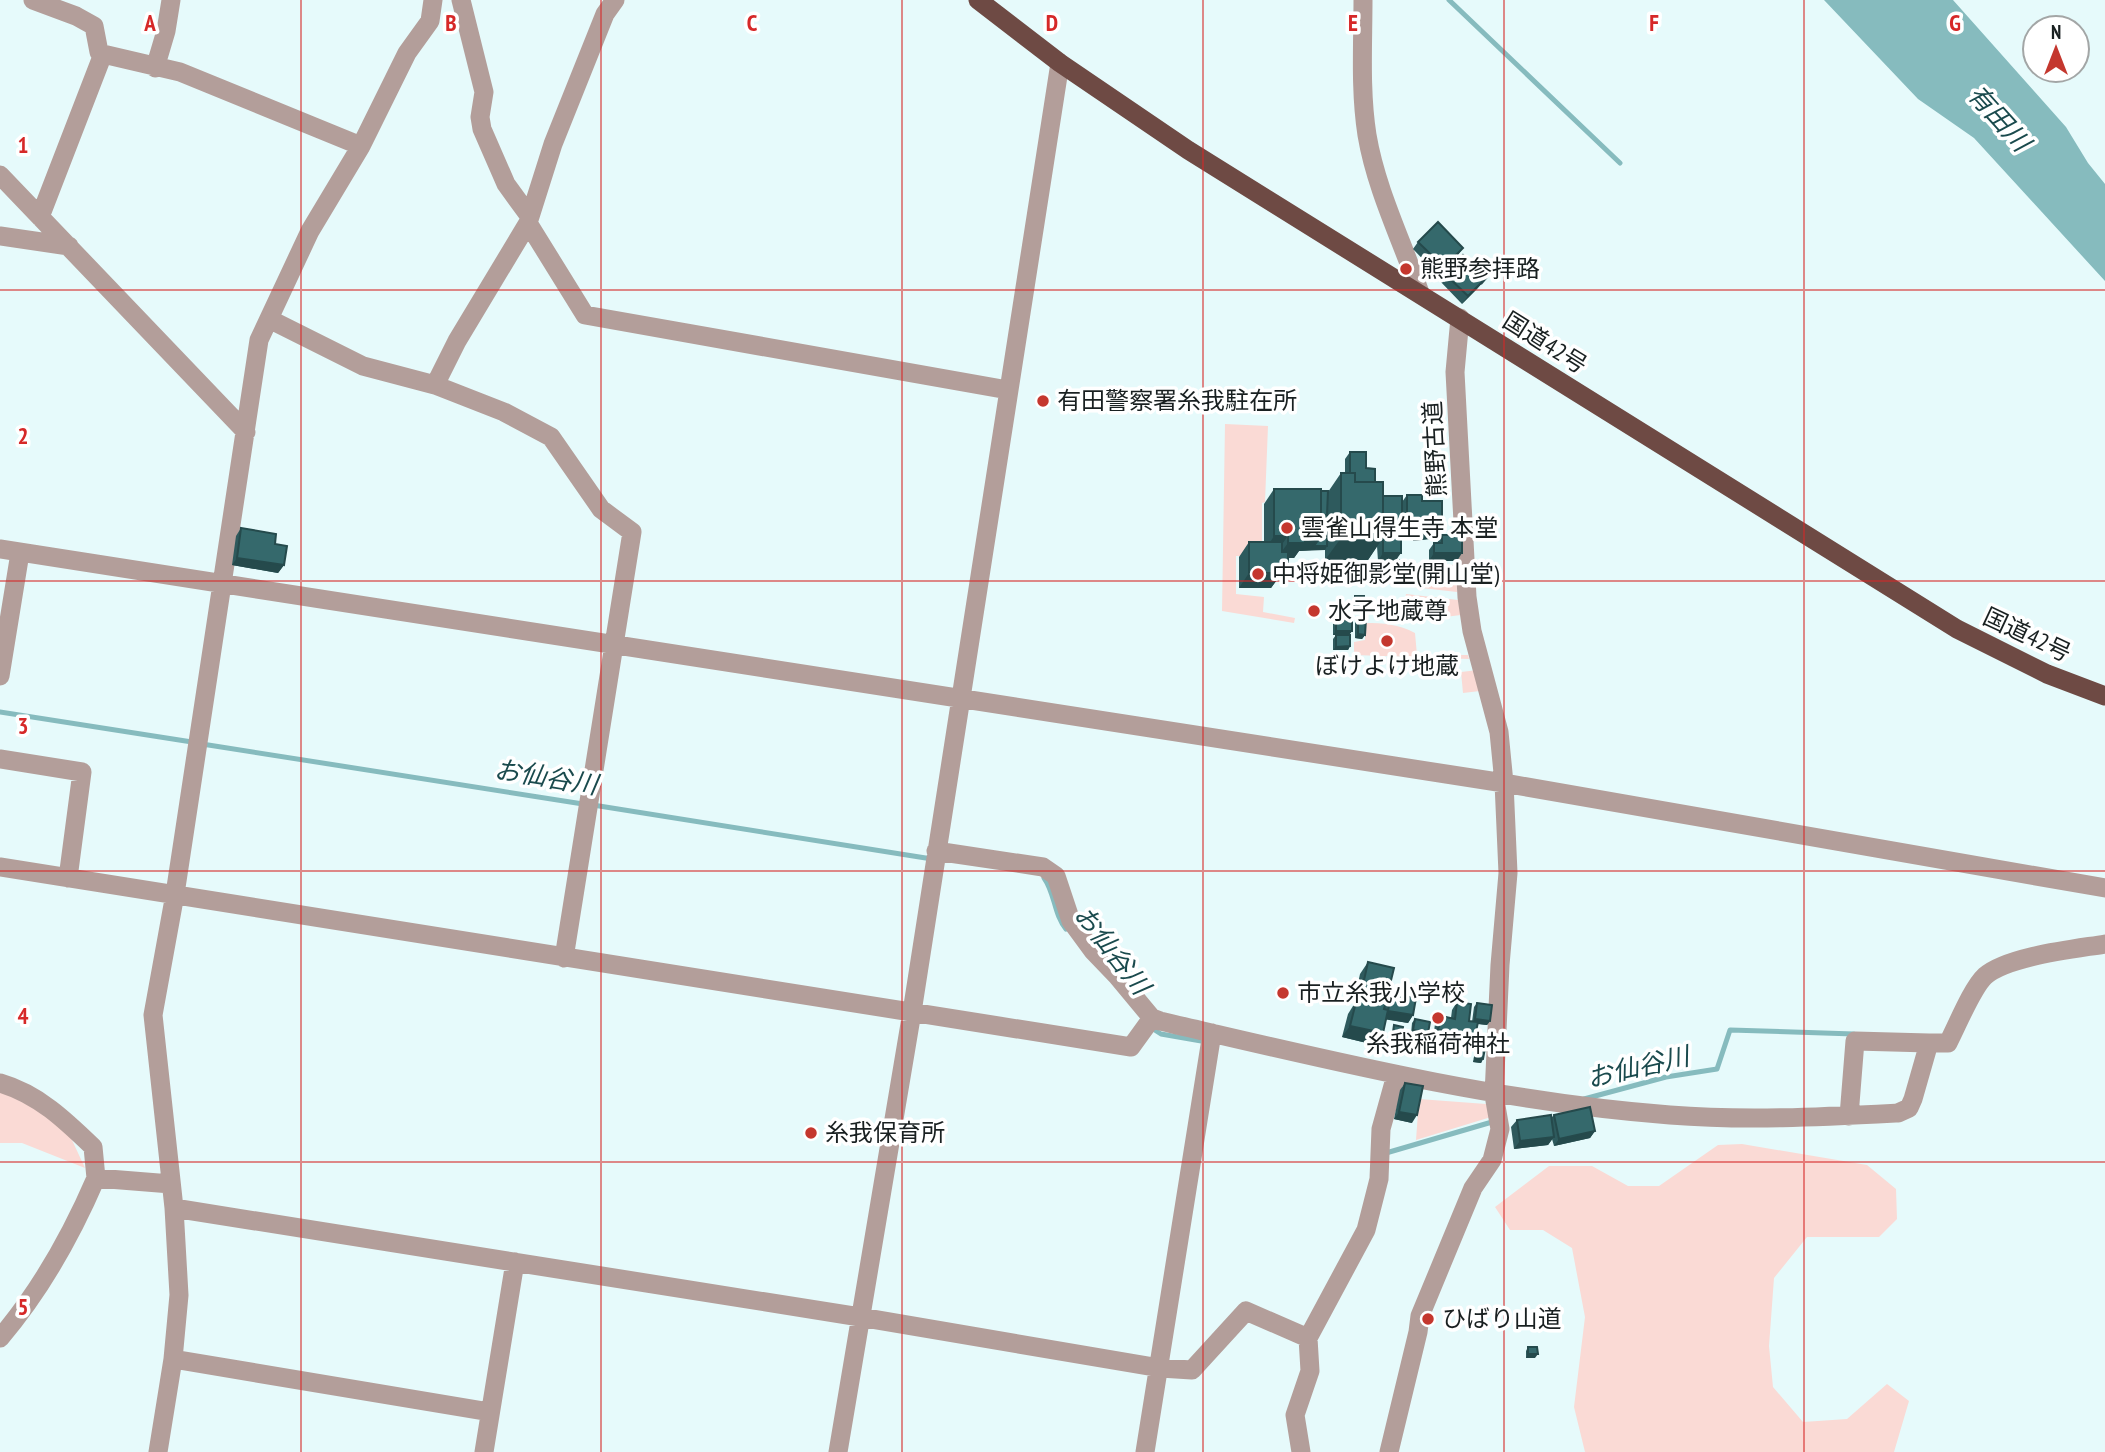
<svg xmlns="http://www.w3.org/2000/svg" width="2105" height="1452" viewBox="0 0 2105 1452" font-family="'PT Sans Narrow','Noto Sans JP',sans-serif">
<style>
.green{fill:#fadad5}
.water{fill:#86bbbe}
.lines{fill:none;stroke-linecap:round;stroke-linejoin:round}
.stream{stroke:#86bbbe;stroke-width:5}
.minor{stroke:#b39e9a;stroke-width:19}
.trunk{stroke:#6e4a44;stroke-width:19}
.wall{fill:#2e5a5d;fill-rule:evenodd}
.shaded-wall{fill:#254a4c}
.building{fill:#35696c;stroke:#254a4c;stroke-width:2}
.grid{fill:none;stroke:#d62828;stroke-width:2;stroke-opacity:0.55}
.poi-dot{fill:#c4372e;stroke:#fff;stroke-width:2.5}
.labels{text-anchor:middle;stroke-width:7;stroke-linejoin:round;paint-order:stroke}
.poi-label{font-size:24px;fill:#192021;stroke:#fff;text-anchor:start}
.street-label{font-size:24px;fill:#192021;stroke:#fff}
.water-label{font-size:26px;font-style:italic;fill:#1a4a4d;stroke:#fff}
.grid-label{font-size:23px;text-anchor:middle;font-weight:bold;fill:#d62828;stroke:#fff;stroke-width:7;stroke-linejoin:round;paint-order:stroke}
</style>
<rect width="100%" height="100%" fill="#e6fafb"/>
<!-- green -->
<path class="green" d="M1225,424L1268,426L1265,502L1262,503V556H1236V594L1264,597L1263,612L1295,618L1294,623L1222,611Z
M1345,563L1363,564V569L1379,570L1378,582L1344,578Z
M1399,564L1456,565L1457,592L1387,584V575L1399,574Z
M1406,594L1458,600L1461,615L1412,621L1403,614Z
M1365,623C1383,623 1399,624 1415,633L1417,655H1468L1469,659L1354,655V642L1365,640Z
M1478,670L1480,691L1463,693L1461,672Z
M0,1090L65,1125L85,1168L22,1143H0Z
M1419,1099L1486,1104L1491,1117L1416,1140Z
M1742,1144L1867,1165L1896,1189L1897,1219L1879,1237H1807L1774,1278L1769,1346L1773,1387L1803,1422L1847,1419L1887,1384L1909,1401L1894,1452H1585L1574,1407L1585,1317L1572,1248L1543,1230H1510L1495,1207L1549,1166H1592L1628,1186H1659L1718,1145Z"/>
<!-- water -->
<path class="water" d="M1824,0H1953L2066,127L2088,163L2105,184V281L1974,138L1918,99Z"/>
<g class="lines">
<!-- stream -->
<path class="stream" d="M1449,0L1620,163
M0,712L192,742
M202,744L583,804
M593,805L932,859
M1044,878C1055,893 1054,915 1066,929
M1150,1027L1161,1034L1207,1042
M1584,1099L1666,1077L1717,1069L1730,1030L1854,1034
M1386,1153L1492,1122"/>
<!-- minor -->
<path class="minor" d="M33,0L76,16L94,26L99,52L103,54
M461,0L484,92L480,117L482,129L506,184L530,217
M1363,0C1363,44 1360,91 1367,135C1376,189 1402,241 1420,293
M155,68L166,31L171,0
M0,175L246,432
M40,217L103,54L180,72L361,146
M528,223L585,315L1008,390
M0,236L69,246
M269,319L363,366L435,385L504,412L551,437L601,509L632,532L564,958
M435,385L457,341L528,223L553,144L605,14L615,0
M0,549L1504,783L2105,888
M0,676L20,553
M0,759L82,772L68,878
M936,851L1043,867L1056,876L1071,921L1093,951L1117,976L1152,1018L1160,1021C1328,1060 1497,1102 1670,1115C1746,1121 1821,1117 1898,1113L1909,1108L1913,1099L1929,1043H1948C1957,1026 1972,988 1985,976C2008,956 2075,949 2105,944
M0,867L1131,1047L1152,1018
M0,1083C38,1094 65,1120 93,1147L96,1178
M1849,1116L1855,1041L1929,1043
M174,1208L860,1317L1160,1368L1192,1370L1246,1311L1308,1338
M0,1338C41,1290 71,1236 96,1178L171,1184
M173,1359L179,1295L174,1208L153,1015L175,894L259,340L310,231L361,146L407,53L430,21L433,0
M158,1452L173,1359L490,1412
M484,1452L515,1262
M838,1452L912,1012L1060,63
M1145,1452L1212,1033
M1301,1452L1295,1415L1310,1371L1308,1338L1366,1230L1379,1179L1381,1129L1396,1075
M1389,1452L1418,1332L1420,1316L1473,1188L1492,1160L1500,1129L1494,1095L1500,965L1508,873L1504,783L1499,732L1472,631L1467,597L1455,372L1460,318"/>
<!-- trunk -->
<path class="trunk" d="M978,0L1060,63L1188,150L1957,629L2047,674L2105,696"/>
</g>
<!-- wall -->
<path class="wall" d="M1418,242L1458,255L1438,275L1413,249Z
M1444,273L1487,277L1477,289L1462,304L1439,280Z
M1350,452L1366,468L1383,496L1402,502L1407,495L1422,501L1437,538L1413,541V535H1401L1397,560L1399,569L1396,573H1388V563L1390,561H1378L1377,546L1368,560H1325V549L1299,551L1294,558H1288L1278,581H1276L1271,588H1239V557L1249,542H1264V504L1274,489L1328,492L1341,473H1345V459ZM1325,518V529H1321V519Z
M241,528L275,544L284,565L278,573L232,565L236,536Z
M1442,535L1457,561H1429V550L1434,543H1437Z
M1355,596L1364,605L1361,608H1352V600Z
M1358,619L1365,635L1362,639L1355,638V623Z
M1336,620L1352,631L1349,635L1350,646L1348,650H1333V639L1336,635H1333V624Z
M1368,962L1386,1001L1391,994L1413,1015L1408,1023L1386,1019L1383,1033L1375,1045L1342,1037L1348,1014L1353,1006L1360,974Z
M1457,1002L1469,1021L1472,1022L1474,1007L1477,1003L1490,1021L1487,1025L1477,1024L1475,1036L1477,1033L1485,1041L1482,1045L1473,1044L1474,1038L1470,1044L1433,1038L1435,1024L1441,1016L1451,1018L1452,1010Z
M1415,1019L1428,1033L1426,1037L1411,1034L1412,1023Z
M1477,1047L1483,1059L1481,1063L1473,1062L1475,1051Z
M1405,1083L1412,1123L1394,1119L1400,1090Z
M1554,1115L1595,1131L1590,1138L1554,1146L1552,1139L1548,1145L1514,1149L1511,1127L1517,1120L1551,1118Z
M1528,1347L1535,1358H1526V1351Z"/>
<!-- shaded-wall -->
<path class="shaded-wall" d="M1463,248L1458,255L1438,275L1444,267Z
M1487,277L1484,281L1462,304L1468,296Z
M1376,524H1402L1397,532L1383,528Z
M1407,528H1418L1413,535H1401Z
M1442,531L1437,538L1413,541L1418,533Z
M1274,536H1288L1277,551L1264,552Z
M1305,536H1321L1327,546L1325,550L1299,551L1294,558H1277L1288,543Z
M1341,538H1383L1368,560H1325Z
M1383,553H1401L1396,560L1378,561Z
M1434,553H1462L1457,561H1429Z
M237,558L284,565L278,573L232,565Z
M1282,565H1288L1271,588H1239L1249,573Z
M1391,569H1399L1396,573H1388Z
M1355,605H1364L1361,608H1352Z
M1336,631H1352L1349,635H1333Z
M1358,634L1365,635L1362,639L1355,638Z
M1350,646L1348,650H1333L1336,647Z
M1388,1011L1413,1015L1408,1023L1383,1019Z
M1475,1019L1490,1021L1487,1025L1472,1023Z
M1350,1026L1383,1033L1375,1045L1342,1037Z
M1413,1030L1428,1033L1426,1037L1411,1034Z
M1438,1030L1475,1036L1470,1044L1433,1038Z
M1393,1032L1402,1034L1399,1038L1390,1036Z
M1476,1040L1485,1041L1482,1045L1473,1044Z
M1475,1058L1483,1059L1481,1063L1473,1062Z
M1399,1112L1417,1115L1412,1123L1394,1119Z
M1595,1131L1590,1138L1554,1146L1559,1139Z
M1554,1137L1548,1145L1514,1149L1520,1141Z
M1528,1354H1538L1535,1358H1526Z"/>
<!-- building -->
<path class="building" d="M1438,222L1463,248L1444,267L1418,242Z
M1463,255L1487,277L1481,284L1483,281L1460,258Z
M1459,258L1483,281L1468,296L1444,273Z
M1350,452H1366V468L1375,469V482H1355V473H1350Z
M1341,473H1355V482H1383V538H1341Z
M1274,489H1321V536H1305V543H1288V536H1274Z
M1321,491H1328L1327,515H1321Z
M1407,495H1422V501H1442V531L1418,533V528H1407Z
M1383,496H1402V524H1383Z
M241,528L276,534L275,544L287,546L284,565L237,558Z
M1383,528H1401V553H1383Z
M1321,529H1327V546H1314L1321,536Z
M1442,535H1462V553H1434V543H1442Z
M1249,542H1282V552H1288V565H1282V573H1249Z
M1390,560H1399V569H1391Z
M1355,596H1364V605H1355Z
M1358,619H1366L1365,635L1358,634Z
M1336,620H1352V631H1336Z
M1336,635H1350V646L1336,647Z
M1368,962L1394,968L1384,1009L1388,1010L1383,1033L1350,1026L1356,1002L1359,1003Z
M1391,994L1416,998L1413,1015L1388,1011Z
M1457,1002L1471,1004L1469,1021L1478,1022L1475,1036L1438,1030L1441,1016L1455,1019Z
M1477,1003L1492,1005L1490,1021L1475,1019Z
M1415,1019L1430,1022L1428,1033L1413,1030Z
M1394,1025L1403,1027L1402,1034L1393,1032Z
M1477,1033L1486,1035L1485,1041L1476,1040Z
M1477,1047L1485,1048L1483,1059L1475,1058Z
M1405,1083L1423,1086L1417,1115L1399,1112Z
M1590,1107L1595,1131L1559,1139L1554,1115Z
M1551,1115L1554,1137L1520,1141L1517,1120Z
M1528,1347H1537L1538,1354H1528Z"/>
<!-- grid -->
<path class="grid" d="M301,0V1452M601,0V1452M902,0V1452M1203,0V1452M1504,0V1452M1804,0V1452M0,290H2105M0,581H2105M0,871H2105M0,1162H2105"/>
<!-- markers -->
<g class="poi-dot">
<circle cx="1406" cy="269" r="7"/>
<circle cx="1043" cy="401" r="7"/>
<circle cx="1287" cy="528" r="7"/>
<circle cx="1258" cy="574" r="7"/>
<circle cx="1314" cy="611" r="7"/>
<circle cx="1387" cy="641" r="7"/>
<circle cx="1283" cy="993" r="7"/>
<circle cx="1438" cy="1018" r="7"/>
<circle cx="811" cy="1133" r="7"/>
<circle cx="1428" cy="1319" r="7"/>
</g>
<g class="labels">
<!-- poi labels -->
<g class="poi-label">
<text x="1420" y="277">熊野参拝路</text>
<text x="1057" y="409">有田警察署糸我駐在所</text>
<text x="1301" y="536">雲雀山得生寺 本堂</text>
<text x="1272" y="582">中将姫御影堂(開山堂)</text>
<text x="1328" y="619">水子地蔵尊</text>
<text x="1387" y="674" text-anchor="middle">ぼけよけ地蔵</text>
<text x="1297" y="1001">市立糸我小学校</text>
<text x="1438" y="1052" text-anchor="middle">糸我稲荷神社</text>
<text x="825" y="1141">糸我保育所</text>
<text x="1442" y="1327">ひばり山道</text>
</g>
<!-- street labels -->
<g class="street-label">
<text transform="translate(1545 343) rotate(32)" y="8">国道42号</text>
<text transform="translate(1435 449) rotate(-93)" y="8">熊野古道</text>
<text transform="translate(2027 635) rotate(25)" y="8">国道42号</text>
</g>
<!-- water labels -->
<g class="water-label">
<text transform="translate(1999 118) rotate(48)" y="9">有田川</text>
<text transform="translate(546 777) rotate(9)" y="9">お仙谷川</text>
<text transform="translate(1112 950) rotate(52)" y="9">お仙谷川</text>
<text transform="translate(1638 1067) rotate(-13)" y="9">お仙谷川</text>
</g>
</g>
<g class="grid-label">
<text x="150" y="31">A</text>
<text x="451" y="31">B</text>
<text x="752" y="31">C</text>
<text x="1052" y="31">D</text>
<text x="1353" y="31">E</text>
<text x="1654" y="31">F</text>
<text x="1955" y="31">G</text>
<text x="23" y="153">1</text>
<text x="23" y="444">2</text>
<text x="23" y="734">3</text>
<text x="23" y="1024">4</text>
<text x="23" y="1315">5</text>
</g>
<!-- north arrow -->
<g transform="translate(2056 49)"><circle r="33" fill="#ffffff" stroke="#a3a6a6" stroke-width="2"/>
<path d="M0-5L12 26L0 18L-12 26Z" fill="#c4372e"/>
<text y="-10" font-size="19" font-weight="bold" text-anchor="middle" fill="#192021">N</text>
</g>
</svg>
